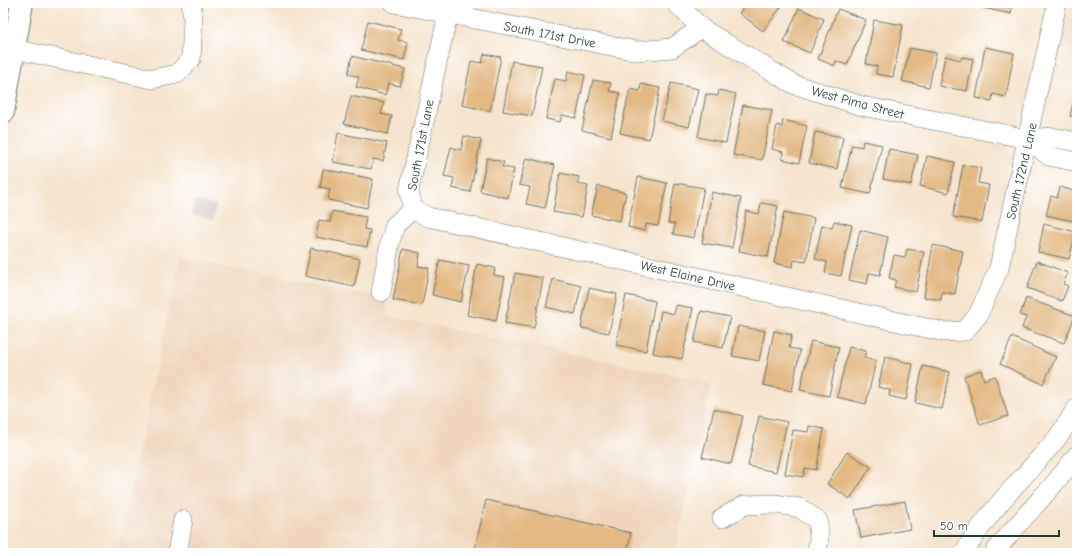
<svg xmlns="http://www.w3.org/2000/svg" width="1080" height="556" viewBox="0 0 1080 556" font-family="'Comic Neue',sans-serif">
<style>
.built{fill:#efd6bc}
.industrial{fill:#cdc2b9}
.building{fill:#e3b984}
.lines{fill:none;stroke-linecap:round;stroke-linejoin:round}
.minor-casing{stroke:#6a776a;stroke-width:20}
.major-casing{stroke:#6a776a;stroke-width:24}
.minor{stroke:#fff;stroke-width:19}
.major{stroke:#fff;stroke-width:22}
.labels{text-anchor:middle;stroke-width:3;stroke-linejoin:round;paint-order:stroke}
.street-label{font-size:13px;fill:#1f3d34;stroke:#fff}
</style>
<rect width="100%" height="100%" fill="#fff"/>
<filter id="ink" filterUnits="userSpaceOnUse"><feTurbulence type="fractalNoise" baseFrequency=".025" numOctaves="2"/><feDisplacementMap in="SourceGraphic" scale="8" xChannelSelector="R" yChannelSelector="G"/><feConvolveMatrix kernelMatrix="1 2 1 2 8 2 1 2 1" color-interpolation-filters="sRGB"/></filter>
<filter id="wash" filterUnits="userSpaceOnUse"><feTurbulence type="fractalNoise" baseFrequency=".012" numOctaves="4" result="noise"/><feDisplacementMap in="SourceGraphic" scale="16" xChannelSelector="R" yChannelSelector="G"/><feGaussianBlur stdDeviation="0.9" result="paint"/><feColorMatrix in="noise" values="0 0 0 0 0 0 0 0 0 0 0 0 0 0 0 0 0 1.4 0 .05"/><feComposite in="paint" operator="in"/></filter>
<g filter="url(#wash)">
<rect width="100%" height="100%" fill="#f6e4ce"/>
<!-- built -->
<path class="built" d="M180,258L388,299L385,316L684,377L711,385L675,553H117Z"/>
<!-- industrial -->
<path class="industrial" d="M195,201L216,205L213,220L192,215Z"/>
<g id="blocks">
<!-- building -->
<path class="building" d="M747,3H784L763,31L739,13Z
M984,3H1013L1011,14L983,8Z
M799,8L824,19L810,53L784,42Z
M838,9L866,20L847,65L836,61L834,66L818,59Z
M874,20L903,25L893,77L876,74L877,66L866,64Z
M368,21L401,29L398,40L408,42L404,60L361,50Z
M985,47L1014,53L1006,97L993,94L992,101L976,98Z
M910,48L936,53L929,87L902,81Z
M484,54L501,57L490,111L462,105L471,61L482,63Z
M352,56L405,69L400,86L388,83L385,95L356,87L359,77L348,74Z
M945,56L961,60L962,57L973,59L967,91L939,86Z
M512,61L542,66L532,116L503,111Z
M568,71L585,75L576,118L562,115L560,122L546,119L555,79L566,81Z
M593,80L611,83L609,91L620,93L611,137L582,130Z
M671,83L698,89L689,127L662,121Z
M641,84L660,88L649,139L620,133L630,89L640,91Z
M719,90L736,94L726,143L698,137L706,94L718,96Z
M1076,90H1077V117L1070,116Z
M351,96L384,103L381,114L392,116L388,134L344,124Z
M743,105L772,110L762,160L733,155Z
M783,120L807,126L799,163L782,159L783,152L772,149L777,125L782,127Z
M815,132L843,137L837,169L809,163Z
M338,133L387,143L383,161L373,159L371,169L333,162Z
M464,136L481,140L470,192L452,188L454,178L444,176L451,147L461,150Z
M863,141L882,145L870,194L842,188L852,145L862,147Z
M889,149L918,155L911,185L883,179Z
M927,156L955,162L948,193L920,186Z
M487,158L504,162L502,167L514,169L508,198L480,191Z
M526,158L555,165L545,208L526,204L530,187L519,185Z
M963,165L981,168L978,183L989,185L982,222L953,217Z
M323,169L373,179L367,208L328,200L330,189L320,187Z
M560,173L579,177L577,184L588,186L582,217L553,212Z
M638,177L667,183L658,226L646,224L645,231L628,227Z
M675,183L704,188L694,238L673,234L675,224L668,223Z
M598,186L626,193L620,221L591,215Z
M1060,187L1077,192V222L1046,215L1051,196L1057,198Z
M712,192L741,198L732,248L702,243Z
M761,203L778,206L768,257L739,251L746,211L759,214Z
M332,211L366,217L364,229L370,230L367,247L316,237L319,220L330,222Z
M784,212L814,218L806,262L794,260L793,267L774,263Z
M834,221L852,225L841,276L825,273L827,262L815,259L822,225L832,228Z
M1044,224L1076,232L1069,259L1038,252Z
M860,230L888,237L880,275L869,273L867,284L849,280Z
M933,245L963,251L955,294L942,292L941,300L924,297Z
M311,248L360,259L354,287L305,276Z
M403,249L420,253L418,266L429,268L422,305L393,300Z
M907,249L924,252L916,292L894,287L896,280L889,278L894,255L905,257Z
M440,260L469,266L461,302L432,295Z
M1037,261L1068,273L1063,284L1068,286L1062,301L1027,288Z
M477,264L495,268L494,275L505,277L496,321L467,315Z
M515,273L543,278L534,328L505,323Z
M553,279L581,286L575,314L546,307Z
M589,288L617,294L609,333L581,328Z
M626,295L655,301L646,351L616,345Z
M1026,298L1075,316L1064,343L1022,328L1026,317L1020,315Z
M676,305L693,308L682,359L653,353L661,311L674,314Z
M701,311L730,317L723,348L694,342Z
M738,326L765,331L759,361L732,356Z
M774,331L792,335L789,348L800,350L792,391L763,385Z
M1012,337L1056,357L1043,384L1000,364Z
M811,341L839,347L829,396L800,390Z
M849,347L866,351L864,358L876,361L866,404L837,397Z
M885,357L913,364L906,400L889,396L890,390L878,387Z
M923,366L950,372L942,409L915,403Z
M981,370L984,380L995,376L1008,416L980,425L964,376Z
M714,409L743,416L731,464L702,457Z
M759,416L787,422L776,472L748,466Z
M809,426L824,429L816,470L805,468L803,477L785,474L793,430L808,432Z
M847,452L871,467L850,499L827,484Z
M486,500L631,533L627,553H474Z
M905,501L910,529L861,538L855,510Z"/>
</g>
</g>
<g filter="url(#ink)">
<use href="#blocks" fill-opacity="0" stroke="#6a776a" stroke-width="1"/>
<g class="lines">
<defs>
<path id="minor" d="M394,3L637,51L672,48L701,28
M676,3L701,28L793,84L862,106L1028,139L1052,137L1077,142
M14,49L152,79L177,74L191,59L193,20L191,3
M1028,139L1049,156L1077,162
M413,209L428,217L944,332L965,331L978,315L999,268L1057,3
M413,209L409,190L448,14
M381,292L390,242L395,225L413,209
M722,518L745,505L776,504L800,508L818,521L819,541L816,553
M177,553L183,520
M964,553C988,510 1026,476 1057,438C1064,429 1070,418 1077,408
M994,553C1020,519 1052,490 1077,455"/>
<path id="major" d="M3,112L22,3"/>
</defs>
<!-- minor casing -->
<use href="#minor" class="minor-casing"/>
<!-- major casing -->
<use href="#major" class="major-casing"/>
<!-- minor -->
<use href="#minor" class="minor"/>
<!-- major -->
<use href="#major" class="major"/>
</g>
</g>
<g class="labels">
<!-- street labels -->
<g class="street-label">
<text transform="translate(550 34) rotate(11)" y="5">South 171st Drive</text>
<text transform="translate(858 102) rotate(15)" y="5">West Pima Street</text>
<text transform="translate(420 145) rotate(-79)" y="5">South 171st Lane</text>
<text transform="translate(1021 171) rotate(-77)" y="5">South 172nd Lane</text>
<text transform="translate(688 275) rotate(13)" y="5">West Elaine Drive</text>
</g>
</g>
<!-- margin -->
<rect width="1080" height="556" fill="none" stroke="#fff" stroke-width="16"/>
<!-- scale -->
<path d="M934 530v6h125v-6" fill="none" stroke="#1f3d34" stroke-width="2"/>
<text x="940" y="530" font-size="12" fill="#1f3d34" stroke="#ffffff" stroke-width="3" paint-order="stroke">50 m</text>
</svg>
